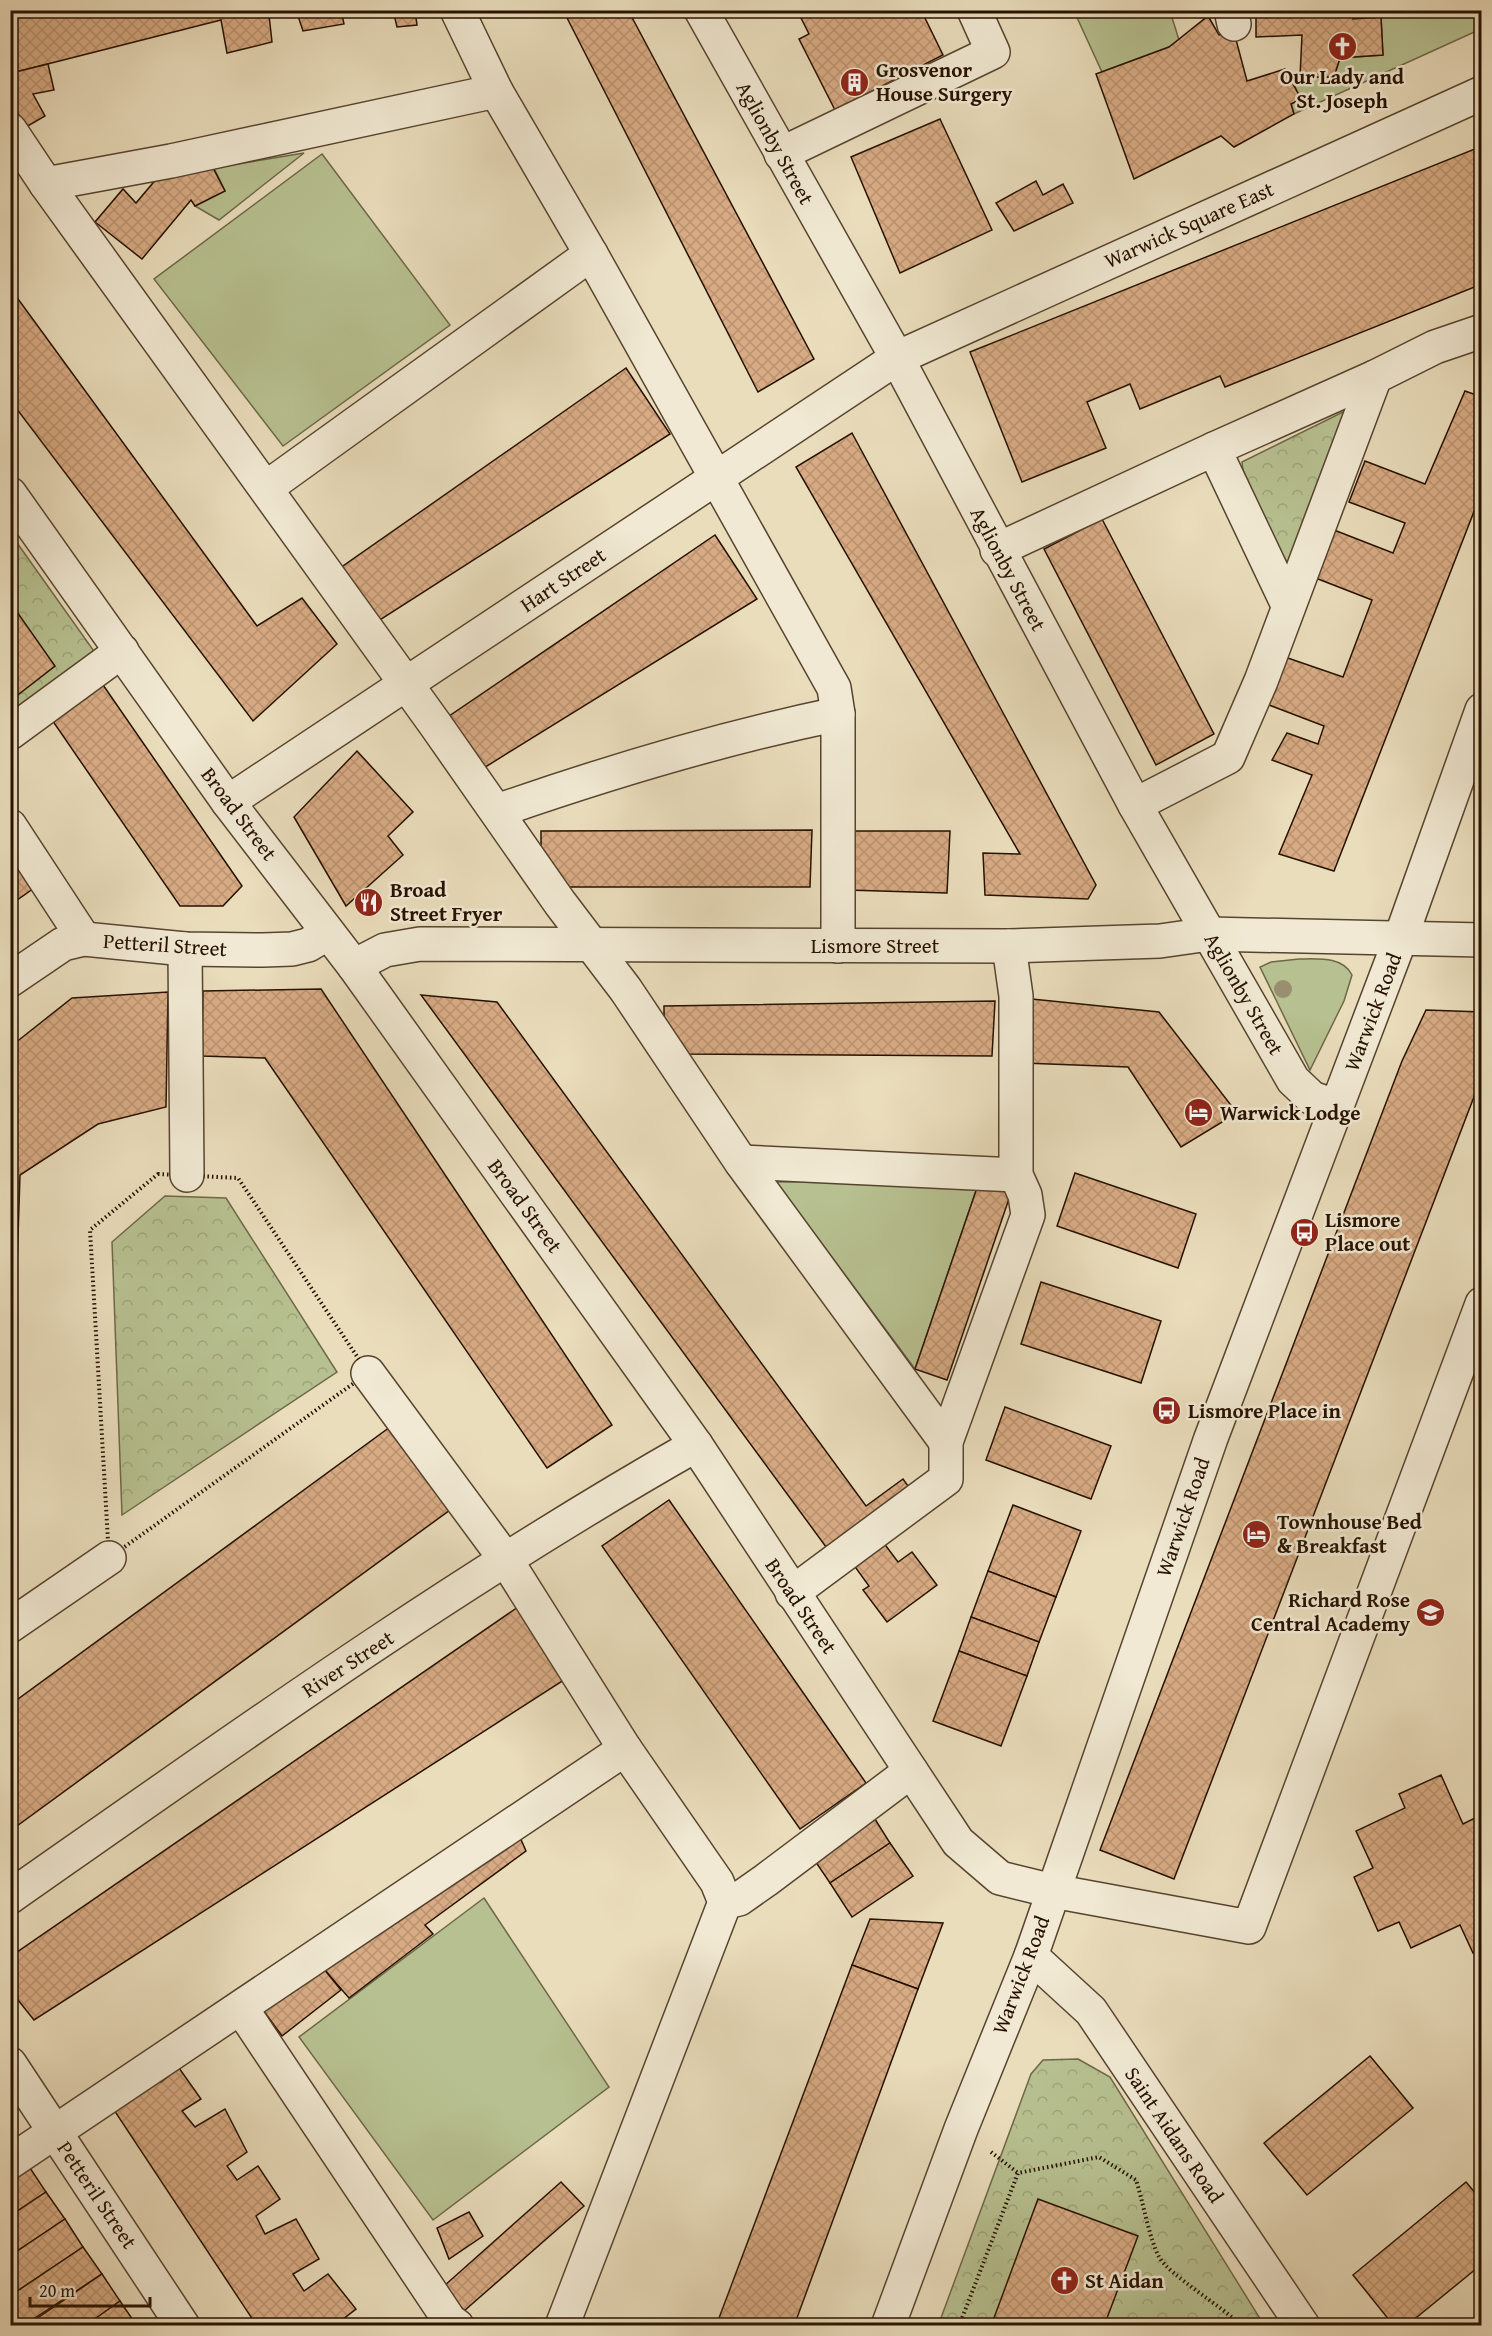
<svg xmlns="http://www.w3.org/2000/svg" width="1492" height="2336" font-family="'Gentium Book Plus',serif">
<defs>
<pattern id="park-crowns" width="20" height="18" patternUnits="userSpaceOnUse" patternTransform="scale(1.5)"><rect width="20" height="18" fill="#b7c090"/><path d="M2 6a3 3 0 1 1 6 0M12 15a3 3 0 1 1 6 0" fill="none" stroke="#9da47a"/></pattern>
<pattern id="building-cross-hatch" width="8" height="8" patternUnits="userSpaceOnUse" patternTransform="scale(1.5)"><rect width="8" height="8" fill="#d8ab84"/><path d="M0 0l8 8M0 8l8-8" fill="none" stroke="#b99270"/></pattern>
</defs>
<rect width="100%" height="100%" fill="#eaddbc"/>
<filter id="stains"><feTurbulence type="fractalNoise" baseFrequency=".00333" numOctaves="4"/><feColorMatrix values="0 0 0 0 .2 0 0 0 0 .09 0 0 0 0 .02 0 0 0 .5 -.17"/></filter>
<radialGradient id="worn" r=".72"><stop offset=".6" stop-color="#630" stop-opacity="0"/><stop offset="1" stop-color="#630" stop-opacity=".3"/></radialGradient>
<!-- grass -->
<g fill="#b7c090" stroke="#6e6848" stroke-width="1.5">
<polygon points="1074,11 1170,11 1179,40 1169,47 1102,72"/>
<polygon points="1353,11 1481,11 1481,29 1294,114 1291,104 1301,99 1292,81 1300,77 1334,77 1340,58 1383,55 1381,17 1353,19"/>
<polygon points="304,153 219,220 195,206 225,191 214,168"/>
<polygon points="322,154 450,325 283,446 154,279"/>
<path d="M 1299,959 C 1317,959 1343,956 1352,975 L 1344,1001 L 1310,1070 L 1260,967 L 1271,962 Z"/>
<polygon points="980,1179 915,1369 776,1182"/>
<polygon points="484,1898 609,2087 433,2220 299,2037"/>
</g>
<!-- park -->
<g fill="url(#park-crowns)" stroke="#6e6848" stroke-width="1.5">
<polygon points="1347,410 1286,574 1243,470 1242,462"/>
<polygon points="10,533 96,654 10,713"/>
<polygon points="165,1196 226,1198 337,1372 122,1515 112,1242"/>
<polygon points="1078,2059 1110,2077 1264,2325 938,2326 1031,2074 1043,2060"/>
</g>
<!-- building -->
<g fill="url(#building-cross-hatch)" stroke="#261100" stroke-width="1.5">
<polygon points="10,10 292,10 269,15 272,42 227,53 221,20 12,73"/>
<polygon points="296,10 341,10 344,24 303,31"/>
<polygon points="393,10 415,10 417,25 397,27"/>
<polygon points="563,10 628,10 814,359 758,392"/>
<polygon points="797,10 921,10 943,55 835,110 799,39 809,34"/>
<polygon points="1256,10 1353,10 1353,19 1381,17 1383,55 1340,58 1334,77 1300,77 1302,35 1256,37"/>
<polygon points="1208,16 1219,35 1234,32 1247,81 1285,69 1301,99 1291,104 1294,114 1234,147 1221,136 1134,179 1096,74 1169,47"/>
<polygon points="48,64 54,90 33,94 45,116 26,127 10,101 10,71 12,73"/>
<polygon points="940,119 992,230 900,273 851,157"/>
<polygon points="1482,146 1482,284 1225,387 1220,376 1140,409 1130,384 1087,402 1106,448 1022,482 970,352"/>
<polygon points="211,164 225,191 195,206 191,200 142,259 95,222 123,189 136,203 163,171"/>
<polygon points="1036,181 1043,195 1063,184 1073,203 1014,231 996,203"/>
<polygon points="10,288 257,626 302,598 337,644 253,721 10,400"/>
<polygon points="626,368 670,434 372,625 333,573"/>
<polygon points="1465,391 1482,397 1482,491 1334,871 1279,854 1312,775 1272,760 1287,733 1318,744 1324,726 1269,705 1282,656 1343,677 1372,600 1313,577 1334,530 1393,553 1405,523 1349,502 1365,461 1425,484"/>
<polygon points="852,433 1096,885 1088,899 985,895 983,853 1020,854 796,467"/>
<polygon points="1102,519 1214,734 1156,765 1044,549"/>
<polygon points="715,535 757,599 474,774 436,725"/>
<polygon points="10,602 55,666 10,701"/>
<polygon points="101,682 242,886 223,906 180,906 50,717"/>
<polygon points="357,751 413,812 388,836 403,855 346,906 294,817"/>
<polygon points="812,830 810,887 562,887 541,861 541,831"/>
<polygon points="848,831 950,831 947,893 847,890"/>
<polygon points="10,851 34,888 10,905"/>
<polygon points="321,989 612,1425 547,1468 265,1058 202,1056 203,991"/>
<polygon points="168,992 166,1107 98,1124 20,1175 10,1482 10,1047 72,998"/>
<polygon points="421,995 497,1002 866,1506 903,1479 911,1490 829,1551"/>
<polygon points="1022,998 1159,1012 1237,1113 1181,1147 1128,1067 1023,1063"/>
<polygon points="995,1001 992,1056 679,1054 664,1030 664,1006"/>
<polygon points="1426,1010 1482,1012 1482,1088 1477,1089 1174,1879 1100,1850 1402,1061"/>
<polygon points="1075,1173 1196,1214 1178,1268 1057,1226"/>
<polygon points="980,1179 1012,1190 947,1380 915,1369"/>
<polygon points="1041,1282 1161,1321 1141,1383 1021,1344"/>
<polygon points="1005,1407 1111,1446 1091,1499 986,1460"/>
<polygon points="390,1427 450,1510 10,1831 10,1705"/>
<polygon points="669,1500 866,1783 800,1829 602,1546"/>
<polygon points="1013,1505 1081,1531 1056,1597 988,1571"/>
<polygon points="883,1542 898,1562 912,1552 937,1585 887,1622 863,1590 869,1586 853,1564"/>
<polygon points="988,1571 1056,1597 1039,1642 971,1617"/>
<polygon points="518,1607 567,1678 34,2020 10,1990 10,1957"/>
<polygon points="971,1617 1039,1642 1027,1676 959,1651"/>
<polygon points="959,1651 1027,1676 1001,1746 933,1721"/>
<polygon points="1441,1775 1463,1824 1477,1817 1482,1827 1482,1949 1473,1953 1460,1925 1411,1948 1399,1922 1378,1931 1354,1877 1373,1868 1356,1831 1405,1808 1399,1794"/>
<polygon points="868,1808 890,1843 830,1883 807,1849"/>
<polygon points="519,1835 526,1851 425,1925 433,1934 349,1998 323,1968"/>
<polygon points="890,1843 913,1876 852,1917 830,1883"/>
<polygon points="870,1919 943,1923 918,1989 852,1965"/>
<polygon points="852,1965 918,1989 794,2326 716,2326"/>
<polygon points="323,1968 341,1990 282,2036 263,2010"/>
<polygon points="1370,2056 1413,2108 1307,2195 1264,2143"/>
<polygon points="179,2068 201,2099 182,2111 195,2127 225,2109 247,2152 227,2166 237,2180 258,2166 280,2199 256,2216 265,2234 296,2219 319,2259 293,2274 304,2291 328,2274 356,2309 334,2326 257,2326 110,2104 152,2073 161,2082"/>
<polygon points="28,2165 46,2192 10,2216 10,2177"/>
<polygon points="561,2182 584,2206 464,2311 444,2286"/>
<polygon points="1466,2182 1482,2201 1482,2264 1406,2326 1394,2326 1353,2275"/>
<polygon points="46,2192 65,2219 10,2256 10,2216"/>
<polygon points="1038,2199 1138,2236 1104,2326 991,2326"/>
<polygon points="469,2212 483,2236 449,2259 437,2228"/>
<polygon points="65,2219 83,2247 10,2296 10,2256"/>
<polygon points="83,2247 102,2274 23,2326 10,2307 10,2296"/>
<polygon points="102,2274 120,2301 85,2326 26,2326"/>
<polygon points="120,2301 137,2326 85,2326"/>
</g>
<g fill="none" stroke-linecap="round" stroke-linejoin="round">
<defs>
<g id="minor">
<polyline points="457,10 496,91 591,254 834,688 838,714 838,946"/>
<polyline points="701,10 897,358 1135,805 1293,1080 1312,1098 1337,1107"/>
<polyline points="1231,10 1234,24"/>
<polyline points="10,130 46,184 435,724 560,903 626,990 741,1162 946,1442"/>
<polyline points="781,154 993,52 974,10"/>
<polyline points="46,184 171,161 496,91"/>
<polyline points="1214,449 1288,605"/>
<polyline points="266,488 591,254"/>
<polyline points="10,494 228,802 354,966 696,1445 958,1842 1000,1878 1053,1891 1249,1927 1482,1304"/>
<polyline points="997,550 1214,449 1375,377"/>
<polyline points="10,733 122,651"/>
<polyline points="228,802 897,358 1482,93"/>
<polyline points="1135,805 1228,757 1261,681 1375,377 1435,347 1482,331"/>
<path d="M 497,811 C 609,772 722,738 838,714"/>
<polyline points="10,826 84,939"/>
<polyline points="185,949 187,1175"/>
<polyline points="354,966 385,950 420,944 1009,946 1160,941 1209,934 1482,940"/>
<polyline points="10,980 63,944 84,939 185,949 263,950 292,949 308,945 328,933"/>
<polyline points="741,1162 1016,1175"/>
<polyline points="368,1373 506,1560 625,1749 717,1882 725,1902 562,2326"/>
<polyline points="792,1593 946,1479 946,1442 1028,1215 1025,1195 1016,1175 1016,996 1009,946"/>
<polyline points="10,1626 109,1558"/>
<path d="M 10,1897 C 234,1740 458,1580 696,1445"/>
<polyline points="725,1902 739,1899 766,1880 911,1771"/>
<polyline points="1031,1956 1091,2011 1303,2326"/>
<polyline points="241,2008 450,2321 457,2326"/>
<polyline points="10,2064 183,2326"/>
<polyline points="10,2162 625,1749"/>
<polyline points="888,2326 961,2129 1031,1956 1211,1438 1401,937 1482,710"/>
</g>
</defs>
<!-- minor casing -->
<use href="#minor" stroke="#57442f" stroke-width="36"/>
<!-- path -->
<g stroke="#261100" stroke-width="4" stroke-dasharray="1.5 3" stroke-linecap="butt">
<polygon points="158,1174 238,1178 368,1373 109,1558 90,1230"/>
<polyline points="991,2152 1018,2173"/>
<path d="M 959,2326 L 1018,2173 L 1099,2157 L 1136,2180 C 1143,2201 1149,2238 1159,2257 C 1169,2275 1223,2307 1242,2326"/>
</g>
<!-- minor -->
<use href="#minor" stroke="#f1e9d3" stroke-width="33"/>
</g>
<!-- trees -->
<circle fill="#9a8e70" cx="1283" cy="989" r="9"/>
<!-- icons -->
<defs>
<symbol id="church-disc" viewBox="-11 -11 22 22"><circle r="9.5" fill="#8f2418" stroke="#f1e9d3"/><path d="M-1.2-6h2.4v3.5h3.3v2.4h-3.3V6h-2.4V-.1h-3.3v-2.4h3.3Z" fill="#fff"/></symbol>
<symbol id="building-disc" viewBox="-11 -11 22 22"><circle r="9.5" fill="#8f2418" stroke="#f1e9d3"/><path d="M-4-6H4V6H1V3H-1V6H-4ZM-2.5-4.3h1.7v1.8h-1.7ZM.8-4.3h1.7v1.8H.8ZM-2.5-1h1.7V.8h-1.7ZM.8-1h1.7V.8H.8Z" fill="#fff"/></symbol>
<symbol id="restaurant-disc" viewBox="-11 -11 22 22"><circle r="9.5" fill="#8f2418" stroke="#f1e9d3"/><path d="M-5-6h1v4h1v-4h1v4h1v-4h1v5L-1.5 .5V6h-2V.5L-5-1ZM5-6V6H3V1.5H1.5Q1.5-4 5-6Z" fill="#fff"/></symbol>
<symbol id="hotel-disc" viewBox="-11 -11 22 22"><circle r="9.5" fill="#8f2418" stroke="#f1e9d3"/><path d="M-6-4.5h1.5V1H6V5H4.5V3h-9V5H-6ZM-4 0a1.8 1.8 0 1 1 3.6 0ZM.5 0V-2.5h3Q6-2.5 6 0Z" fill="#fff"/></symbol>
<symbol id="bus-disc" viewBox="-11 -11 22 22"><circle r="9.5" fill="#8f2418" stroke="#f1e9d3"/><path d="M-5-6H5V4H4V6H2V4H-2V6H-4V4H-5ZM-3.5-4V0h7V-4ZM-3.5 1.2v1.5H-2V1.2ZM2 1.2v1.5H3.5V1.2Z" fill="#fff"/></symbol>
<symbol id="school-disc" viewBox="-11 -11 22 22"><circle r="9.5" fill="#8f2418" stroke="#f1e9d3"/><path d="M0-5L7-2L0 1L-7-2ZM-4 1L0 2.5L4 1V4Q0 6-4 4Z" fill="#fff"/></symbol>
</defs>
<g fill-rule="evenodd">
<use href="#church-disc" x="1326" y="30" width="33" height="33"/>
<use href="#building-disc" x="838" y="66" width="33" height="33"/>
<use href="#restaurant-disc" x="352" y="886" width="33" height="33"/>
<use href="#hotel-disc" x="1182" y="1096" width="33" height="33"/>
<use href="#bus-disc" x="1288" y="1216" width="33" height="33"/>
<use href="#bus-disc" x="1150" y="1394" width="33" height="33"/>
<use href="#hotel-disc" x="1240" y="1518" width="33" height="33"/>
<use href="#school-disc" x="1414" y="1596" width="33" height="33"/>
<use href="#church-disc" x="1048" y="2264" width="33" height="33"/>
</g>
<g text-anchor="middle" stroke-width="5" stroke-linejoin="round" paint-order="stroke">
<!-- poi labels -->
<g font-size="21" font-weight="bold" fill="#261100" stroke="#f1e9d3" text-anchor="start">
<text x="876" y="77">Grosvenor<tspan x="876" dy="24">House Surgery</tspan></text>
<text x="1342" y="84" text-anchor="middle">Our Lady and<tspan x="1342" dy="24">St. Joseph</tspan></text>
<text x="390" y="897">Broad<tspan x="390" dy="24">Street Fryer</tspan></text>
<text x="1220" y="1120">Warwick Lodge</text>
<text x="1325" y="1227">Lismore<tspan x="1325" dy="24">Place out</tspan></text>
<text x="1188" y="1418">Lismore Place in</text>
<text x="1277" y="1529">Townhouse Bed<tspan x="1277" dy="24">&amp; Breakfast</tspan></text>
<text x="1410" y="1607" text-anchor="end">Richard Rose<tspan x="1410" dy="24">Central Academy</tspan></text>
<text x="1085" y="2288">St Aidan</text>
</g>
<!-- street labels -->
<g font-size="21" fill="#261100" stroke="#f1e9d3">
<text transform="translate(775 143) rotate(61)" y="7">Aglionby Street</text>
<text transform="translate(1189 225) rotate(-24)" y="7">Warwick Square East</text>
<text transform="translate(1008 569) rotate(62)" y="7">Aglionby Street</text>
<text transform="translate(563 580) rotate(-34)" y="7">Hart Street</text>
<text transform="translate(239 814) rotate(53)" y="7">Broad Street</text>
<text transform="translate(165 945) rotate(4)" y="7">Petteril Street</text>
<text x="875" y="953">Lismore Street</text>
<text transform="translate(1244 994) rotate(60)" y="7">Aglionby Street</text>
<text transform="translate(1373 1012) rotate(-69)" y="7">Warwick Road</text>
<text transform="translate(525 1206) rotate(54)" y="7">Broad Street</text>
<text transform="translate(1183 1517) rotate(-71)" y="7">Warwick Road</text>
<text transform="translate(801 1606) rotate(56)" y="7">Broad Street</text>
<text transform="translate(348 1664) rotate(-33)" y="7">River Street</text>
<text transform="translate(1021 1975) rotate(-69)" y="7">Warwick Road</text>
<text transform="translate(1174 2135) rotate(56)" y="7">Saint Aidans Road</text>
<text transform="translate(97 2195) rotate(56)" y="7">Petteril Street</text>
</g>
</g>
<!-- margin -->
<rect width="1492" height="2336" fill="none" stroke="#eaddbc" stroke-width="36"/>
<rect x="12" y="12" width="1468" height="2312" fill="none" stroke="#261100" stroke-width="3"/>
<rect x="18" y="18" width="1456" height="2300" fill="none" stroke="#261100" stroke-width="1.5"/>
<!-- scale -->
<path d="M30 2297v9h120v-9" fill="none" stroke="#261100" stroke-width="3"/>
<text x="39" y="2297" font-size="18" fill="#261100" stroke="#f1e9d3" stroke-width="4.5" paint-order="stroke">20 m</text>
<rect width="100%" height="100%" filter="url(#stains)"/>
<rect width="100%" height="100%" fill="url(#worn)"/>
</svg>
